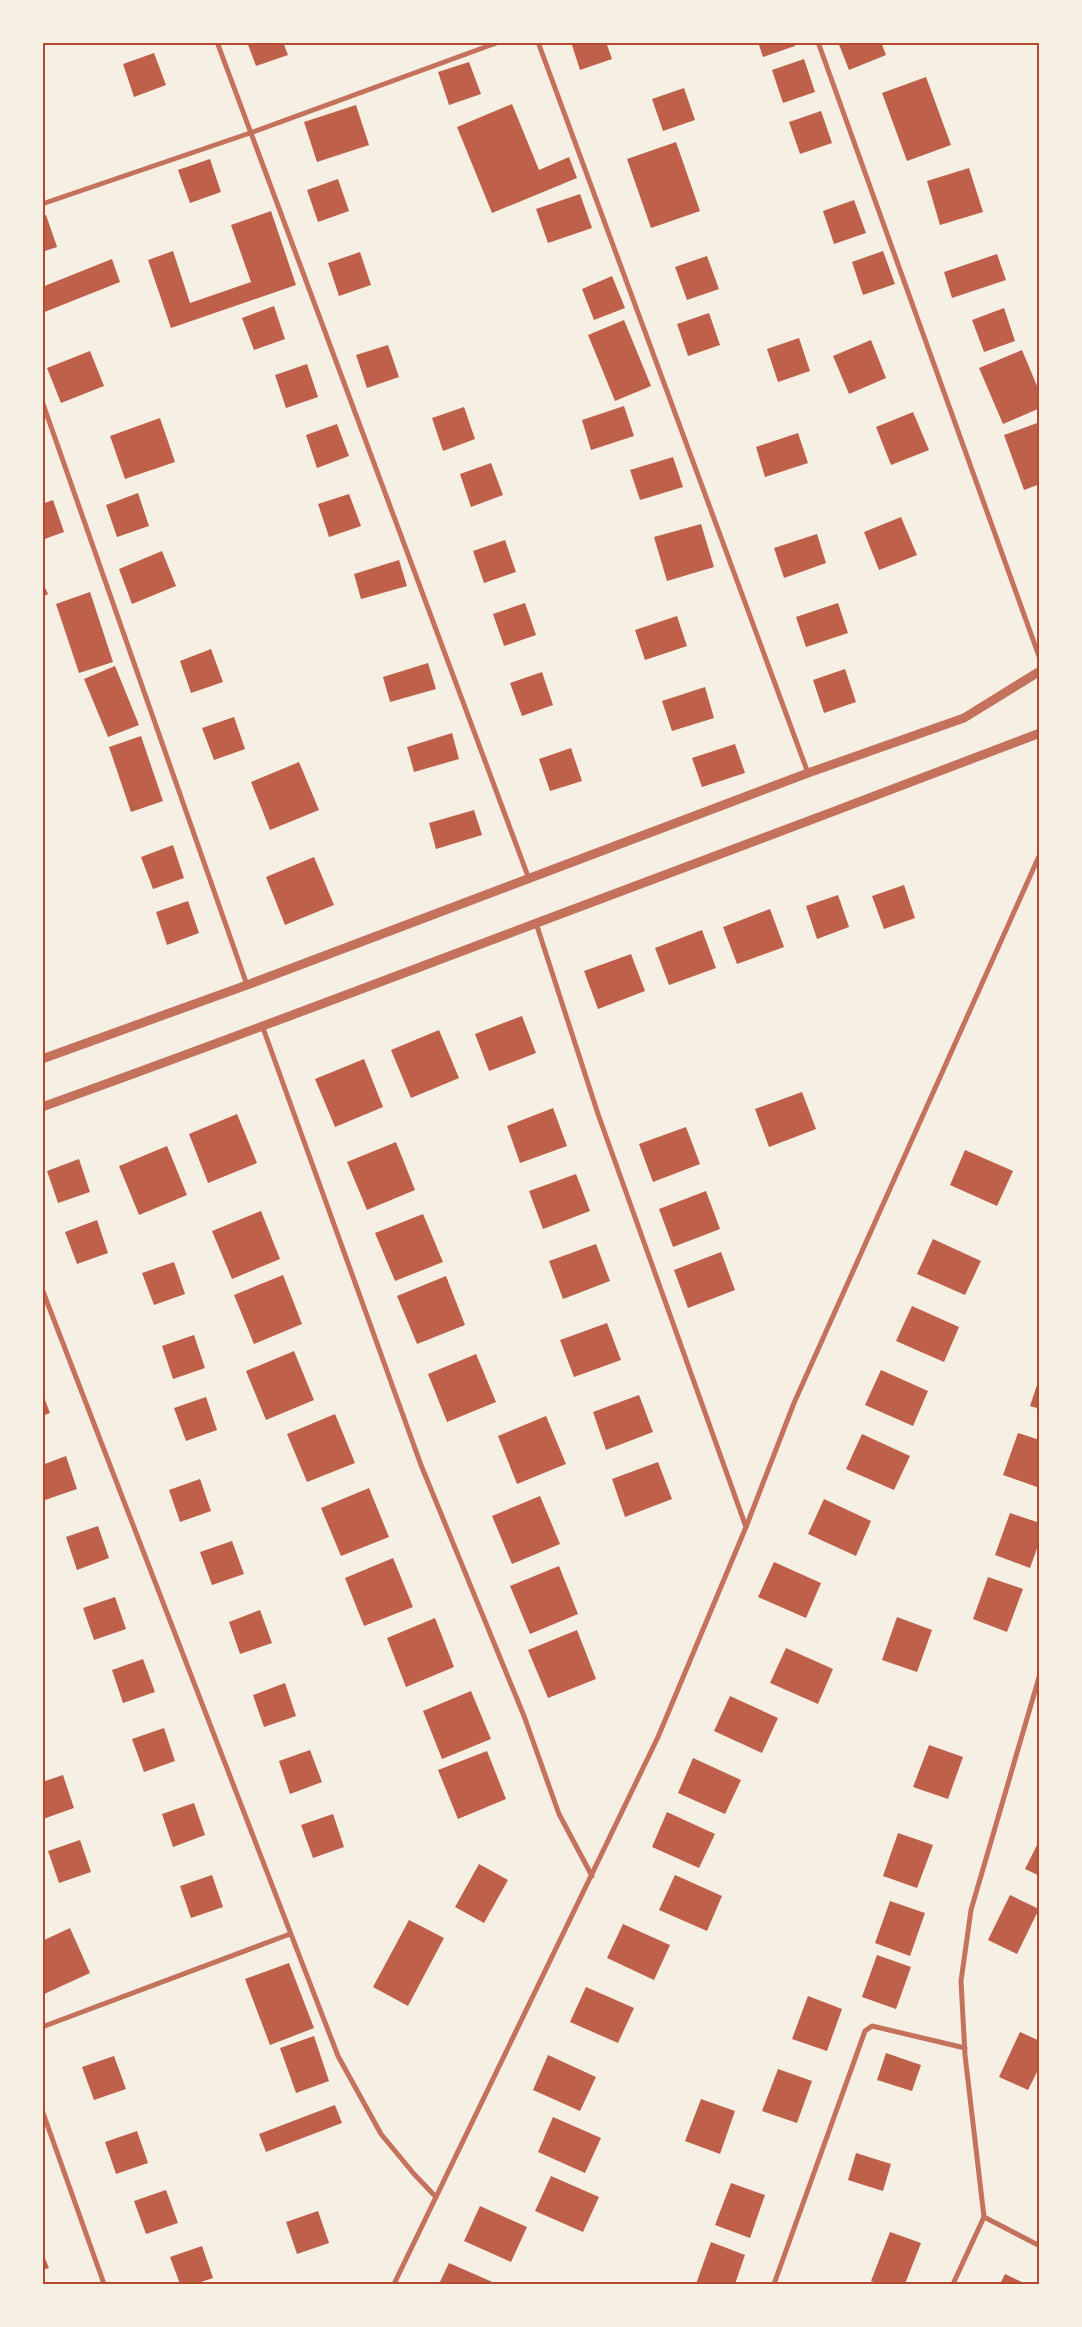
<svg xmlns="http://www.w3.org/2000/svg" width="1082" height="2327" font-family="'IBM Plex Sans',sans-serif">
<rect width="100%" height="100%" fill="#f6efe4"/>
<!-- building -->
<g fill="#bf614a">
<polygon points="247,42 283,42 288,55 256,66"/>
<polygon points="571,42 606,42 612,59 580,70"/>
<polygon points="758,42 794,42 795,46 763,57"/>
<polygon points="838,42 881,42 886,55 849,70"/>
<polygon points="154,53 166,85 134,97 123,64"/>
<polygon points="804,59 815,92 783,103 772,70"/>
<polygon points="469,62 481,94 449,105 438,72"/>
<polygon points="926,77 951,145 907,161 882,93"/>
<polygon points="684,88 695,120 663,131 652,99"/>
<polygon points="512,104 539,170 569,157 577,178 492,213 457,127"/>
<polygon points="356,105 369,145 317,162 304,122"/>
<polygon points="821,111 832,143 800,154 789,122"/>
<polygon points="676,142 700,211 651,228 627,159"/>
<polygon points="210,159 221,192 190,203 178,170"/>
<polygon points="969,168 983,212 940,225 927,181"/>
<polygon points="338,179 349,211 318,222 307,190"/>
<polygon points="580,194 592,228 548,243 536,209"/>
<polygon points="854,200 866,233 834,244 823,211"/>
<polygon points="271,211 296,285 171,328 148,260 173,251 190,303 251,282 231,225"/>
<polygon points="46,215 57,247 42,252 42,216"/>
<polygon points="883,251 895,284 863,295 852,262"/>
<polygon points="360,252 371,285 339,296 328,263"/>
<polygon points="997,254 1006,280 952,298 944,272"/>
<polygon points="707,256 719,289 687,300 675,267"/>
<polygon points="112,259 120,282 42,313 42,287"/>
<polygon points="612,276 625,308 594,320 582,289"/>
<polygon points="274,306 285,339 254,350 242,318"/>
<polygon points="1004,308 1015,341 984,352 972,320"/>
<polygon points="709,313 720,345 688,356 677,324"/>
<polygon points="624,320 651,386 615,401 588,335"/>
<polygon points="799,338 810,371 778,382 767,349"/>
<polygon points="871,340 886,378 849,394 833,356"/>
<polygon points="388,345 399,377 367,388 356,355"/>
<polygon points="1022,350 1040,393 1040,408 1003,424 979,368"/>
<polygon points="90,351 104,386 61,403 47,368"/>
<polygon points="307,364 318,397 286,408 275,375"/>
<polygon points="624,406 634,436 591,450 582,420"/>
<polygon points="464,407 475,439 443,451 432,418"/>
<polygon points="913,412 929,450 891,465 876,427"/>
<polygon points="160,418 175,462 125,479 110,436"/>
<polygon points="1040,422 1040,484 1024,490 1004,435"/>
<polygon points="337,424 349,456 317,468 306,435"/>
<polygon points="798,433 808,463 765,477 756,447"/>
<polygon points="673,457 683,487 640,500 630,470"/>
<polygon points="491,463 503,495 471,507 460,474"/>
<polygon points="138,493 149,526 117,537 106,505"/>
<polygon points="349,494 361,526 329,537 318,504"/>
<polygon points="53,500 64,532 42,540 42,504"/>
<polygon points="901,517 917,555 879,570 864,532"/>
<polygon points="701,524 714,567 667,581 654,537"/>
<polygon points="817,534 826,563 784,578 774,548"/>
<polygon points="505,540 516,572 484,583 473,551"/>
<polygon points="162,551 176,586 132,604 119,569"/>
<polygon points="399,560 407,586 361,599 354,574"/>
<polygon points="42,581 48,594 42,597"/>
<polygon points="90,592 113,662 79,673 56,604"/>
<polygon points="525,603 536,635 504,646 493,614"/>
<polygon points="838,603 848,633 806,647 796,617"/>
<polygon points="677,616 687,646 645,660 635,630"/>
<polygon points="211,649 223,682 191,693 180,661"/>
<polygon points="428,663 436,689 390,702 383,677"/>
<polygon points="115,666 139,725 108,737 84,679"/>
<polygon points="845,669 856,702 824,713 813,680"/>
<polygon points="542,672 553,705 522,716 510,683"/>
<polygon points="705,687 714,718 672,731 662,701"/>
<polygon points="234,717 245,749 214,760 202,728"/>
<polygon points="452,733 459,759 414,772 407,747"/>
<polygon points="141,736 163,801 131,812 109,747"/>
<polygon points="735,744 745,773 702,787 692,758"/>
<polygon points="571,748 582,781 550,791 539,759"/>
<polygon points="299,762 319,810 270,830 251,782"/>
<polygon points="474,810 482,835 436,849 429,823"/>
<polygon points="173,845 184,878 153,889 141,857"/>
<polygon points="314,857 334,905 285,925 266,877"/>
<polygon points="904,885 915,918 884,929 872,896"/>
<polygon points="838,895 849,927 817,939 806,906"/>
<polygon points="188,901 199,933 167,945 156,912"/>
<polygon points="770,909 784,947 737,964 723,927"/>
<polygon points="702,930 716,968 669,985 655,948"/>
<polygon points="631,954 645,991 598,1009 584,971"/>
<polygon points="522,1016 536,1053 489,1071 475,1034"/>
<polygon points="439,1030 459,1078 411,1098 391,1050"/>
<polygon points="364,1059 383,1107 335,1127 315,1079"/>
<polygon points="802,1092 816,1129 769,1147 755,1109"/>
<polygon points="553,1108 567,1146 520,1163 507,1126"/>
<polygon points="237,1114 257,1163 208,1183 189,1134"/>
<polygon points="686,1127 700,1164 653,1182 639,1144"/>
<polygon points="396,1142 415,1190 367,1210 347,1162"/>
<polygon points="167,1146 187,1195 139,1215 119,1166"/>
<polygon points="965,1150 1013,1171 997,1206 950,1185"/>
<polygon points="79,1159 90,1192 58,1203 47,1171"/>
<polygon points="576,1174 590,1211 543,1229 529,1191"/>
<polygon points="706,1191 720,1229 673,1247 659,1209"/>
<polygon points="261,1211 280,1259 232,1279 212,1231"/>
<polygon points="423,1214 443,1262 395,1281 375,1233"/>
<polygon points="97,1220 108,1253 77,1264 65,1232"/>
<polygon points="933,1239 981,1261 965,1295 917,1274"/>
<polygon points="596,1244 610,1281 563,1299 549,1261"/>
<polygon points="721,1252 735,1290 688,1308 674,1270"/>
<polygon points="174,1262 185,1294 154,1305 142,1273"/>
<polygon points="283,1275 302,1324 254,1344 234,1295"/>
<polygon points="446,1276 465,1325 417,1344 397,1296"/>
<polygon points="912,1306 959,1327 944,1362 896,1341"/>
<polygon points="607,1323 621,1360 574,1377 560,1340"/>
<polygon points="194,1335 205,1368 173,1379 162,1346"/>
<polygon points="294,1351 314,1400 266,1420 246,1371"/>
<polygon points="476,1354 496,1402 447,1422 428,1374"/>
<polygon points="881,1370 928,1391 913,1426 865,1405"/>
<polygon points="1039,1379 1040,1379 1040,1409 1030,1406"/>
<polygon points="42,1392 50,1413 42,1416"/>
<polygon points="639,1395 653,1432 606,1450 593,1412"/>
<polygon points="206,1397 217,1430 186,1441 174,1408"/>
<polygon points="335,1414 355,1463 307,1482 287,1434"/>
<polygon points="546,1416 566,1464 517,1484 498,1436"/>
<polygon points="1018,1433 1040,1440 1040,1482 1037,1487 1003,1475"/>
<polygon points="862,1434 910,1456 894,1490 846,1469"/>
<polygon points="66,1456 77,1489 45,1500 42,1491 42,1465"/>
<polygon points="658,1462 672,1499 625,1517 612,1479"/>
<polygon points="200,1479 211,1511 180,1522 169,1490"/>
<polygon points="369,1488 389,1537 341,1556 321,1508"/>
<polygon points="540,1496 560,1544 512,1564 492,1516"/>
<polygon points="824,1499 871,1521 856,1556 808,1534"/>
<polygon points="1010,1513 1040,1523 1040,1540 1030,1568 995,1555"/>
<polygon points="98,1526 109,1558 77,1570 66,1537"/>
<polygon points="232,1541 244,1574 212,1585 200,1552"/>
<polygon points="393,1558 413,1607 364,1626 345,1578"/>
<polygon points="774,1562 821,1583 806,1618 758,1597"/>
<polygon points="559,1566 578,1614 530,1634 510,1586"/>
<polygon points="988,1577 1023,1589 1007,1632 973,1619"/>
<polygon points="115,1597 126,1629 94,1640 83,1608"/>
<polygon points="260,1610 272,1643 240,1654 229,1622"/>
<polygon points="897,1617 932,1630 917,1672 882,1660"/>
<polygon points="435,1618 454,1667 406,1687 387,1638"/>
<polygon points="577,1630 596,1679 548,1698 528,1650"/>
<polygon points="786,1648 833,1669 818,1704 770,1683"/>
<polygon points="143,1659 155,1692 123,1703 112,1670"/>
<polygon points="285,1683 296,1716 264,1727 253,1695"/>
<polygon points="471,1691 491,1739 442,1759 423,1711"/>
<polygon points="730,1696 778,1718 762,1753 714,1731"/>
<polygon points="164,1728 175,1761 144,1772 132,1739"/>
<polygon points="929,1745 963,1757 948,1799 913,1787"/>
<polygon points="310,1750 322,1782 290,1794 279,1761"/>
<polygon points="487,1751 506,1799 458,1819 438,1770"/>
<polygon points="693,1758 741,1780 725,1814 678,1793"/>
<polygon points="63,1775 74,1808 43,1819 42,1782"/>
<polygon points="194,1803 205,1835 173,1847 162,1814"/>
<polygon points="667,1812 715,1834 699,1868 652,1847"/>
<polygon points="333,1814 344,1847 313,1858 301,1825"/>
<polygon points="898,1833 933,1845 917,1888 883,1876"/>
<polygon points="1040,1839 1040,1876 1025,1869"/>
<polygon points="80,1840 91,1872 59,1883 48,1851"/>
<polygon points="479,1864 508,1880 484,1923 455,1907"/>
<polygon points="212,1875 223,1907 191,1918 180,1886"/>
<polygon points="675,1875 722,1896 707,1931 659,1910"/>
<polygon points="1010,1895 1039,1909 1017,1954 988,1940"/>
<polygon points="890,1901 925,1913 910,1956 875,1943"/>
<polygon points="409,1920 444,1938 408,2006 373,1987"/>
<polygon points="623,1924 670,1945 654,1980 607,1958"/>
<polygon points="70,1928 90,1973 42,1995 42,1941"/>
<polygon points="877,1955 911,1967 896,2009 862,1997"/>
<polygon points="289,1963 314,2028 270,2045 245,1979"/>
<polygon points="586,1987 634,2008 618,2043 570,2022"/>
<polygon points="808,1996 842,2009 827,2051 792,2039"/>
<polygon points="1020,2032 1040,2041 1040,2066 1028,2090 999,2077"/>
<polygon points="314,2036 329,2081 296,2093 280,2048"/>
<polygon points="886,2053 921,2065 912,2091 877,2080"/>
<polygon points="548,2055 596,2077 580,2111 533,2090"/>
<polygon points="114,2056 126,2089 94,2100 82,2067"/>
<polygon points="778,2069 812,2081 797,2123 762,2111"/>
<polygon points="701,2099 735,2111 720,2154 685,2141"/>
<polygon points="335,2105 342,2123 266,2152 259,2134"/>
<polygon points="553,2117 601,2138 585,2173 538,2152"/>
<polygon points="137,2131 148,2163 116,2174 105,2142"/>
<polygon points="856,2153 891,2164 883,2191 848,2180"/>
<polygon points="551,2176 599,2197 583,2232 535,2211"/>
<polygon points="731,2183 765,2195 750,2238 715,2225"/>
<polygon points="166,2190 178,2223 146,2234 134,2201"/>
<polygon points="480,2206 527,2227 511,2262 464,2241"/>
<polygon points="318,2211 329,2243 297,2254 286,2222"/>
<polygon points="890,2232 921,2243 905,2284 880,2284 871,2281"/>
<polygon points="711,2242 745,2255 735,2284 696,2284"/>
<polygon points="202,2246 213,2278 195,2284 180,2284 170,2257"/>
<polygon points="42,2251 49,2268 42,2270"/>
<polygon points="449,2263 497,2284 439,2284"/>
<polygon points="1005,2274 1026,2284 1000,2284"/>
</g>
<g fill="none" stroke-linecap="round" stroke-linejoin="round">
<!-- minor -->
<g stroke="#c5725c" stroke-width="5">
<polyline points="217,42 529,879"/>
<polyline points="538,42 808,773"/>
<polyline points="818,42 1040,659"/>
<polyline points="42,204 250,133 499,42"/>
<polyline points="42,401 247,985"/>
<polyline points="536,923 598,1114 746,1527"/>
<polyline points="263,1028 421,1465 524,1716 559,1814 592,1876"/>
<polyline points="42,1289 338,2056 381,2134 414,2174 436,2197"/>
<polyline points="42,2027 290,1934"/>
<polyline points="42,2110 104,2284"/>
<polyline points="984,2217 1040,2246"/>
<polyline points="394,2284 658,1737 746,1527 794,1403 1040,854"/>
<polyline points="774,2284 865,2031 872,2026 965,2048"/>
<polyline points="953,2284 984,2217 965,2055 961,1981 971,1910 1040,1674"/>
</g>
<!-- tertiary -->
<g stroke="#c5725c" stroke-width="9">
<polyline points="42,1059 247,985 808,773 964,718 1040,671"/>
<path d="M 42,1107 C 207,1048 370,986 534,924 C 702,860 872,798 1040,733"/>
</g>
</g>
<!-- border -->
<rect width="1082" height="2327" fill="none" stroke="#f6efe4" stroke-width="88"/>
<rect x="44" y="44" width="994" height="2239" fill="none" stroke="#b5482f" stroke-width="2"/>
</svg>
